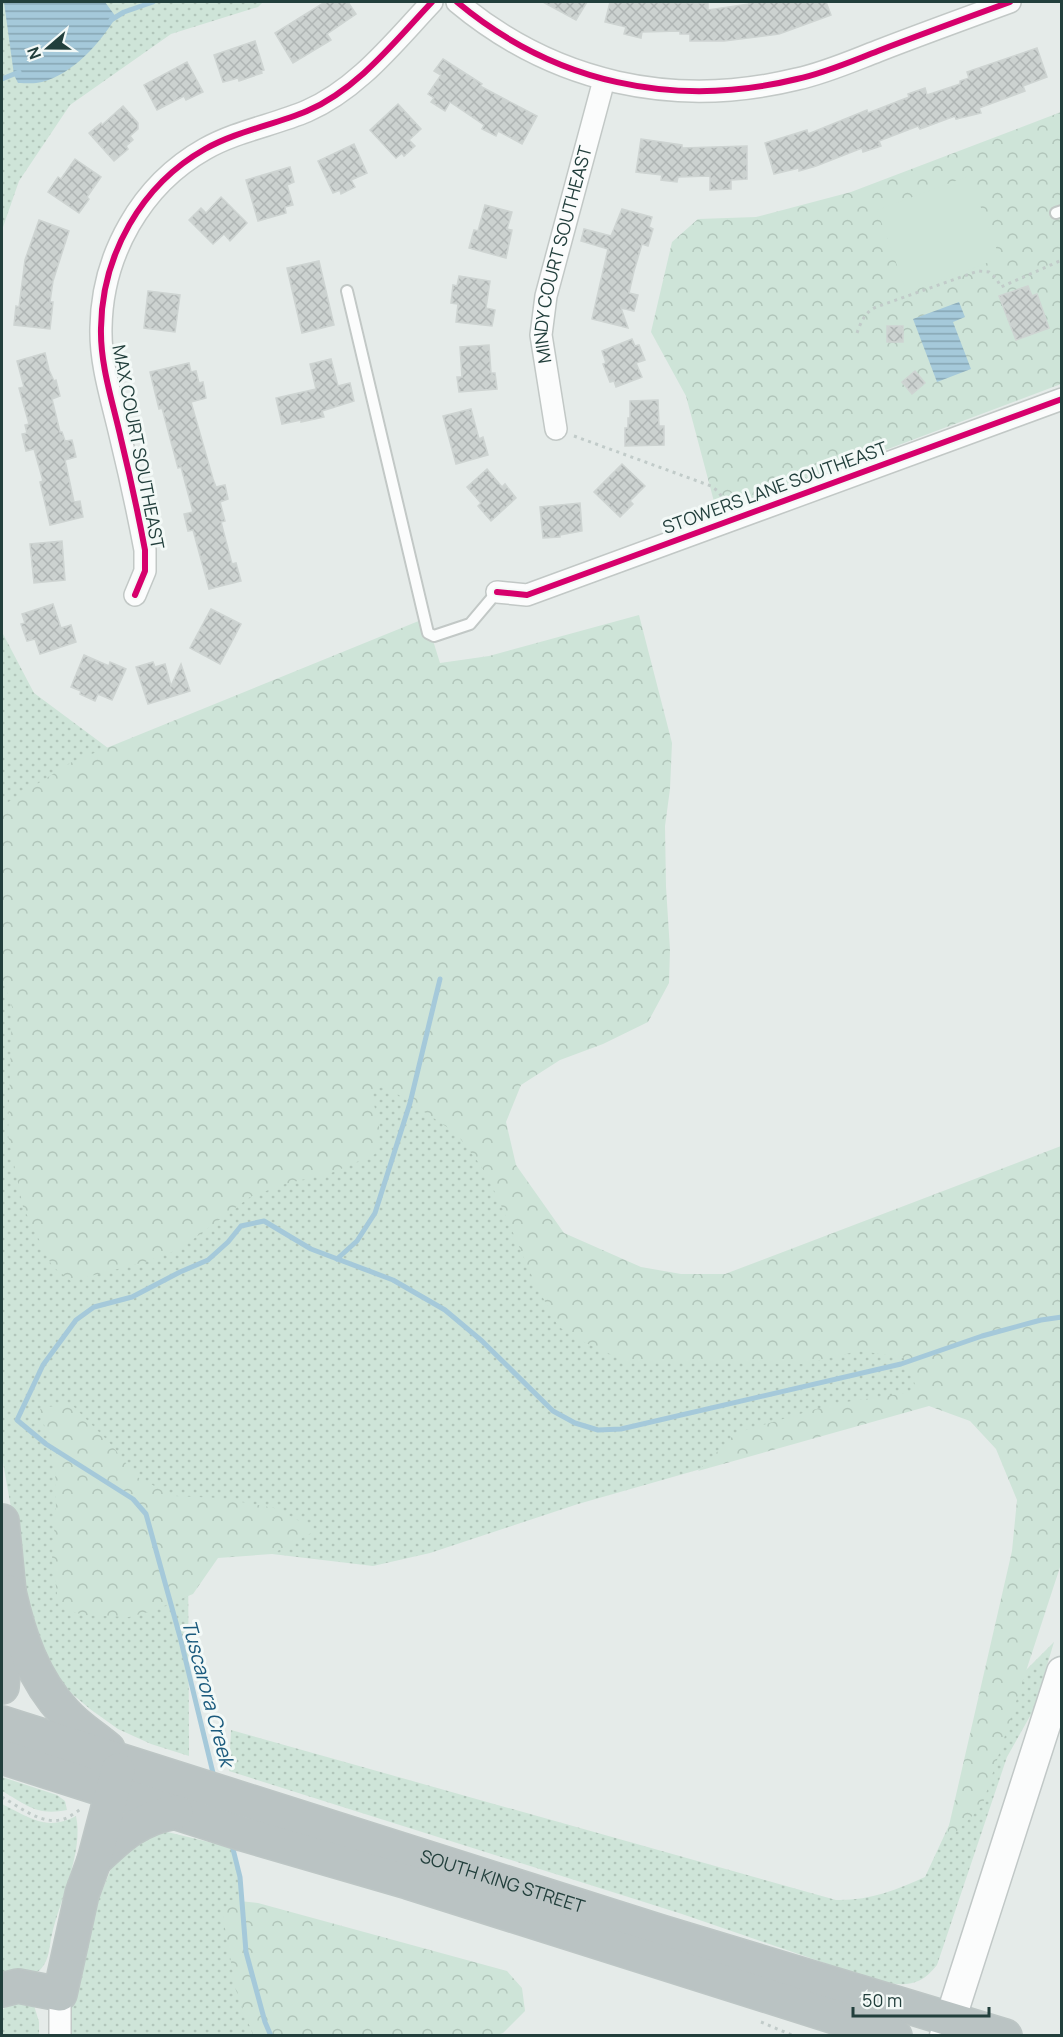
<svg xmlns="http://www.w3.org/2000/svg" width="1063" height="2037" font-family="Manrope,sans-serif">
<defs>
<pattern id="grass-dots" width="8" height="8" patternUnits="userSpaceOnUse" patternTransform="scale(1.5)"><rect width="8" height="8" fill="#cee4d8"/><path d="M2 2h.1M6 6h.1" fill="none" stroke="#b1c5ba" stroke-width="1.8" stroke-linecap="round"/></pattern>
<pattern id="forest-crowns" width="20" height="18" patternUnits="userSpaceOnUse" patternTransform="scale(1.5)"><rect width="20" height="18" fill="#cee4d8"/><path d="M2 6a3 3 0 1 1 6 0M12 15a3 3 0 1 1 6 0" fill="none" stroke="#b1c5ba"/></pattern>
<pattern id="water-rules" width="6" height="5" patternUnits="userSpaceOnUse" patternTransform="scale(1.5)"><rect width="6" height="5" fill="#a5c9da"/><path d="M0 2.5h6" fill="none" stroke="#86a5b2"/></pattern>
<pattern id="building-cross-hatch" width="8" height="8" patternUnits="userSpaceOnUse" patternTransform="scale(1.5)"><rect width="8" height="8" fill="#ccd2d0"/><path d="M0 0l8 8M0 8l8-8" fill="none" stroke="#afb5b4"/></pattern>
</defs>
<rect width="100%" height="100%" fill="#e5ebe9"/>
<!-- grass -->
<g fill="url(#grass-dots)">
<polygon points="2,2 263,2 258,7 171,34 70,105 19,181 2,230"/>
<polygon points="2,632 34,693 108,748 474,1111 561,1279 921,1325 946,1399 578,1504 430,1553 373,1566 272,1554 188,1541 189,1756 151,1744 118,1729 90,1709 64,1687 49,1665 30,1615 2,1457"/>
<path d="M 1054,1642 L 1034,1709 L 1007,1757 L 937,1965 C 920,1987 905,1986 880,1982 L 682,1914 L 229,1771 L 231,1730 L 836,1900 C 868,1901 897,1890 925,1877 L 1017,1679 Z"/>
<path d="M 2,1777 L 57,1795 L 65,1801 L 67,1810 C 36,1816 27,1805 2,1791 Z"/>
<path d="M 2,1804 C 29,1817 46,1832 76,1816 C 84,1851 60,1900 52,1934 C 49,1946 50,1959 41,1969 C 32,1978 14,1978 2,1981 Z"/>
<polygon points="159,1830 234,1848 240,1877 246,1952 271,2035 60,2035 60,1994 115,1859"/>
<polygon points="33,2002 39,2022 39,2035 2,2035 2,2010 11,2003"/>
</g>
<!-- forest -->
<g fill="url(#forest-crowns)">
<polygon points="1061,112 1061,384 717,513 686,396 651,332 672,242 698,219 756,217 851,192"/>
<polygon points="639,615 672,743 670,789 665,826 666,887 670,950 669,983 648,1022 603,1044 560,1060 521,1085 506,1122 516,1165 564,1233 641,1267 681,1274 725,1274 1061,1146 1061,1564 982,1806 945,1843 1012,1551 1017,1500 996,1449 970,1421 929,1406 698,1471 736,1433 833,1404 918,1391 903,1357 859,1351 802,1364 625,1361 573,1337 558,1326 534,1281 497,1196 481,1166 456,1133 385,1086 371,1091 380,1131 375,1154 334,1172 285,1184 250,1197 180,1249 145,1262 71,1281 52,1266 23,1207 8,1135 12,1007 2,976 2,806 72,762 426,618 440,663 489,656"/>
<polygon points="71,1404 109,1442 137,1477 174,1496 220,1498 274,1508 317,1530 272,1554 218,1558 193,1594 152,1611 129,1617 83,1615 59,1607 52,1559 56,1509 55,1469 40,1408"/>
<polygon points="230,1900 258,1903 507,1971 522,1988 525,2011 503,2033 497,2035 253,2035 236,1990 223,1917"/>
</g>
<!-- pitch -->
<polygon fill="#cee4d8" points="969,176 1000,258 907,293 877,210"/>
<!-- water -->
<g fill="url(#water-rules)">
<path d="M 4,2 L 105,2 L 116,17 C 100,43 73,74 42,82 C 35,84 25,83 18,83 L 14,75 Z"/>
<polygon points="959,302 965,317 953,322 971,369 937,382 913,319"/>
</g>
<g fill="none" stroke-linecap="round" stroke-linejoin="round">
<!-- stream -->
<g stroke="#a5c9da" stroke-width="5">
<polyline points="111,20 124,12 153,2"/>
<polyline points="2,79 19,72"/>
<polyline points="337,1259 357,1241 375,1213 410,1103 440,979"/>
<polyline points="214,1777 180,1637 146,1514 133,1499 46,1444 17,1420 43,1365 76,1320 94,1307 132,1297 180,1272 208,1260 228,1242 241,1226 264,1221 311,1249 393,1280 445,1310 482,1341 553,1411 575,1423 598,1430 621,1429 901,1364 982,1336 1041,1320 1062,1317"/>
<polyline points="231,1841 240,1877 246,1952 265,2022 271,2036"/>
</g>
</g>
<!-- building -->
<g fill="url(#building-cross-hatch)" stroke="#ced4d2" stroke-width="1.5">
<polygon points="325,2 348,2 356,14 327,34 331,40 293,63 275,33"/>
<polygon points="543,2 587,2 576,20"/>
<polygon points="610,2 708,3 708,10 749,4 748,2 826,2 831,15 779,34 724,41 690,41 690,34 680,34 680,31 642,32 641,38 624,34 626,27 605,22"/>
<polygon points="255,41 264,70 261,71 262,73 239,81 238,78 223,82 214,55"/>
<polygon points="1037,48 1047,77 1023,86 1025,91 979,108 981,113 956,119 955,116 920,129 918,126 879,141 881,146 863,152 862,148 816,166 799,171 799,168 774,174 765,143 807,130 808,134 867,110 868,113 909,97 908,94 925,88 927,95 960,84 960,81 969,78 967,72"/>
<polygon points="443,59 482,84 480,86 537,116 522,144 498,131 496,136 482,129 484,125 450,102 445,111 431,102 434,98 428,94 441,75 434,71"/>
<polygon points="187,62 203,92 186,100 184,96 157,110 144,85"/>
<polygon points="398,104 421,129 409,140 415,146 404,156 402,153 396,158 370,130"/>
<polygon points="123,106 138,123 138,129 130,136 133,140 126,146 128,149 114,161 89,133 101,123 102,125"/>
<polygon points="641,139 682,145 682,148 747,146 747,179 731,180 731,189 710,190 710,176 678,177 677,182 661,180 662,175 636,172"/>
<polygon points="354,144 367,173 351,180 355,187 341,194 340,190 333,193 318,161"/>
<polygon points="75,159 101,177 87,197 89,199 79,213 48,192 58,177 61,179"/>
<polygon points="290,167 294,182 287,185 293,205 285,207 286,213 258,221 246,180"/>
<polygon points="221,197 247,223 230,241 224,234 213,244 189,220 201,208 206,213"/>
<polygon points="485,205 512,212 507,229 512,230 506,258 469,248 474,230 478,231"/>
<polygon points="622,209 652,217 649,227 653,229 648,246 642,244 634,271 629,293 638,295 634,311 621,308 628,328 592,319 608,249 581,241 584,229 611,236"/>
<polygon points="39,220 69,231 53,281 50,302 53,302 50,329 14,325 16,306 19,307 25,260"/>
<polygon points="319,261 334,325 302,333 287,268"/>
<polygon points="459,276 490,281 486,308 495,310 492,326 456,322 458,304 451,303 453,285 457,286"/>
<polygon points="1028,286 1032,296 1037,294 1049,328 1016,340 999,296"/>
<polygon points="148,291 180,295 175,332 144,328"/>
<rect x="887" y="326" width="16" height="16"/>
<polygon points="632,339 635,346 639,345 645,360 636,363 642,377 616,387 614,381 610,382 603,364 606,363 602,351"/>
<polygon points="489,345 491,373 495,373 497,389 459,392 457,377 462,377 460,347"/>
<polygon points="45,353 49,370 54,381 56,380 60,396 52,399 60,432 62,432 65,441 72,440 76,457 65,460 74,502 80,501 83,517 50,525 40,482 43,481 34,449 26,451 22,434 27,433 25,425 29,424 19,388 24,387 17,361"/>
<polygon points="331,359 338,386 350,383 354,401 322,411 324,417 301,422 301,420 282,424 276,398 316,389 310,364"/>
<polygon points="189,363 191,372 196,371 199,383 203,382 206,398 191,402 213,479 216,487 225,485 228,499 220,502 225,521 221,522 232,564 236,563 241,581 209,589 193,530 188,531 184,514 193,512 181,467 178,468 162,408 159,409 150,372"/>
<polygon points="915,371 925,383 912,394 902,382"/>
<polygon points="658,400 659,426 664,426 664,445 625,446 625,428 628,428 628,418 630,418 630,401"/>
<polygon points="471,409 479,439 483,437 488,455 456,464 443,416"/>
<polygon points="622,464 645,486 630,501 633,504 620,517 594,492"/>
<polygon points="487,469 502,487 505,484 516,498 491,521 478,506 481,503 467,487"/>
<polygon points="580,503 582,531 560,535 560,537 543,538 540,507"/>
<polygon points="62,541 65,580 34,583 30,544"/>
<polygon points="53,604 61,628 71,625 76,642 40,654 35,639 27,641 21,624 25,623 22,614"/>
<polygon points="211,609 241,624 220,664 190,648"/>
<polygon points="84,655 109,666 110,662 126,669 112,700 98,694 95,701 80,694 81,691 71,687"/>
<polygon points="153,662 155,667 165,664 171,686 181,664 190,691 148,704 136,667"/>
</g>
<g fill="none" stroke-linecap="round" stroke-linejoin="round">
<defs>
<g id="lane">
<polyline points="1056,213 1062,211"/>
<polyline points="347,291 428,633 434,636 470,624 497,592"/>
</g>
<g id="street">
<path d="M 457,2 C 554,83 674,109 797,79 C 825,73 852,61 878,51 C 922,34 966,18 1010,2"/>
<path id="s1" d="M 556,429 L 541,335 L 546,296 L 604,80"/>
<polyline points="497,592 527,595 1062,399"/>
<path d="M 135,595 L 145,571 L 145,550 C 138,513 130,476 121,439 C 113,403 100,365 101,328 C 102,255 141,185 205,149 C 237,131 274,125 307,111 C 358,89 395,41 432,2"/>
<polyline points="60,1994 60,2036"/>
</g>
<polyline id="secondary" points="945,2036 1062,1672"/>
<g id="highway">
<polyline points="2,1521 9,1592 2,1687"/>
<path d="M 9,1592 C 19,1636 33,1679 65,1713 C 77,1727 94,1737 108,1749"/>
<path id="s2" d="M 2,1723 L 661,1932 L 1005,2036"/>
<polyline points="2,1757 243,1834 408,1882 895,2036"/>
<path d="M 94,1861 C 120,1836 139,1818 176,1812"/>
<polyline points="2,1990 18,1986 60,1994 82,1894 94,1861 118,1770"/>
</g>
</defs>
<!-- lane casing -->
<use href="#lane" stroke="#c2c8c6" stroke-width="14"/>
<!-- street casing -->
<use href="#street" stroke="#c2c8c6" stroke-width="24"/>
<!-- secondary casing -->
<use href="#secondary" stroke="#c1c8c7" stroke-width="33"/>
<!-- highway casing -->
<use href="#highway" stroke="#bdc6c5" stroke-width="36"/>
<!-- path -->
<g stroke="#c1cbc9" stroke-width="3" stroke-dasharray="3 4.5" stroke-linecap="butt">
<path d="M 857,333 C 861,322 865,312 876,307 L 978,271 L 989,272 L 996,278 L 1001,287 L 1062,260"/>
<polyline points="574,436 711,486 719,492 724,502"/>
<path d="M 2,1797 C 20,1807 42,1826 64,1819 C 70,1817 76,1812 81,1809"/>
<polyline points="761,2022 794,2036"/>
</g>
<!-- lane -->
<use href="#lane" stroke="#fbfcfc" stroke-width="10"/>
<!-- street -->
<use href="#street" stroke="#fbfcfc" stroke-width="21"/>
<!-- secondary -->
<use href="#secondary" stroke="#fbfcfc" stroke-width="30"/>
<!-- highway -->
<use href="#highway" stroke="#bac3c3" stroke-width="33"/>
<defs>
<g id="cycleway">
<path d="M 457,2 C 554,83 674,109 797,79 C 825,73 852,61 878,51 C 922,34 966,18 1010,2"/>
<polyline points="497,592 527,595 1062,399"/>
<path d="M 135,595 L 145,571 L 145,550 C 138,513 130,476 121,439 C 113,403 100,365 101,328 C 102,255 141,185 205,149 C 237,131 274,125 307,111 C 358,89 395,41 432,2"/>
</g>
</defs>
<!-- cycleway casing -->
<use href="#cycleway" stroke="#f3f9f7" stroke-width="10"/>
<!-- cycleway -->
<use href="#cycleway" stroke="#d6006c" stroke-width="6"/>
</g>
<g text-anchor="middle" stroke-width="6" stroke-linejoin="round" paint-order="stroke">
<!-- street labels -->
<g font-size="18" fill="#223f3c" stroke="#f3f9f7">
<text dy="6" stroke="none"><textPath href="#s1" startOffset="178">MINDY COURT SOUTHEAST</textPath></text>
<text transform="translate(138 447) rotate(79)" y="6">MAX COURT SOUTHEAST</text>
<text transform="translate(775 488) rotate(-20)" y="6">STOWERS LANE SOUTHEAST</text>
<text dy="6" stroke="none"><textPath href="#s2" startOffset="525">SOUTH KING STREET</textPath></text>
</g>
<!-- water labels -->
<g font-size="20" font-style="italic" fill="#1a5a7d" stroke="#f3f9f7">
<text transform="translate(208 1693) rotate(75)" y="7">Tuscarora Creek</text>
</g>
</g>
<!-- border -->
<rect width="1063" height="2037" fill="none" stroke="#223f3c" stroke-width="6"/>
<!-- north arrow -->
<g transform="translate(48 48) rotate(250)" stroke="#f3f9f7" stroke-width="4.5" paint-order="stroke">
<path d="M0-4.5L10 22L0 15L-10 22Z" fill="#223f3c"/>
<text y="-9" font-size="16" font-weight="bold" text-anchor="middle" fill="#223f3c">N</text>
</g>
<!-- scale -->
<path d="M853 2007v9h136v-9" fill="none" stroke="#223f3c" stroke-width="3"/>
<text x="862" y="2007" font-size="18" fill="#223f3c" stroke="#f3f9f7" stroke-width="4.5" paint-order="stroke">50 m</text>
</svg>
